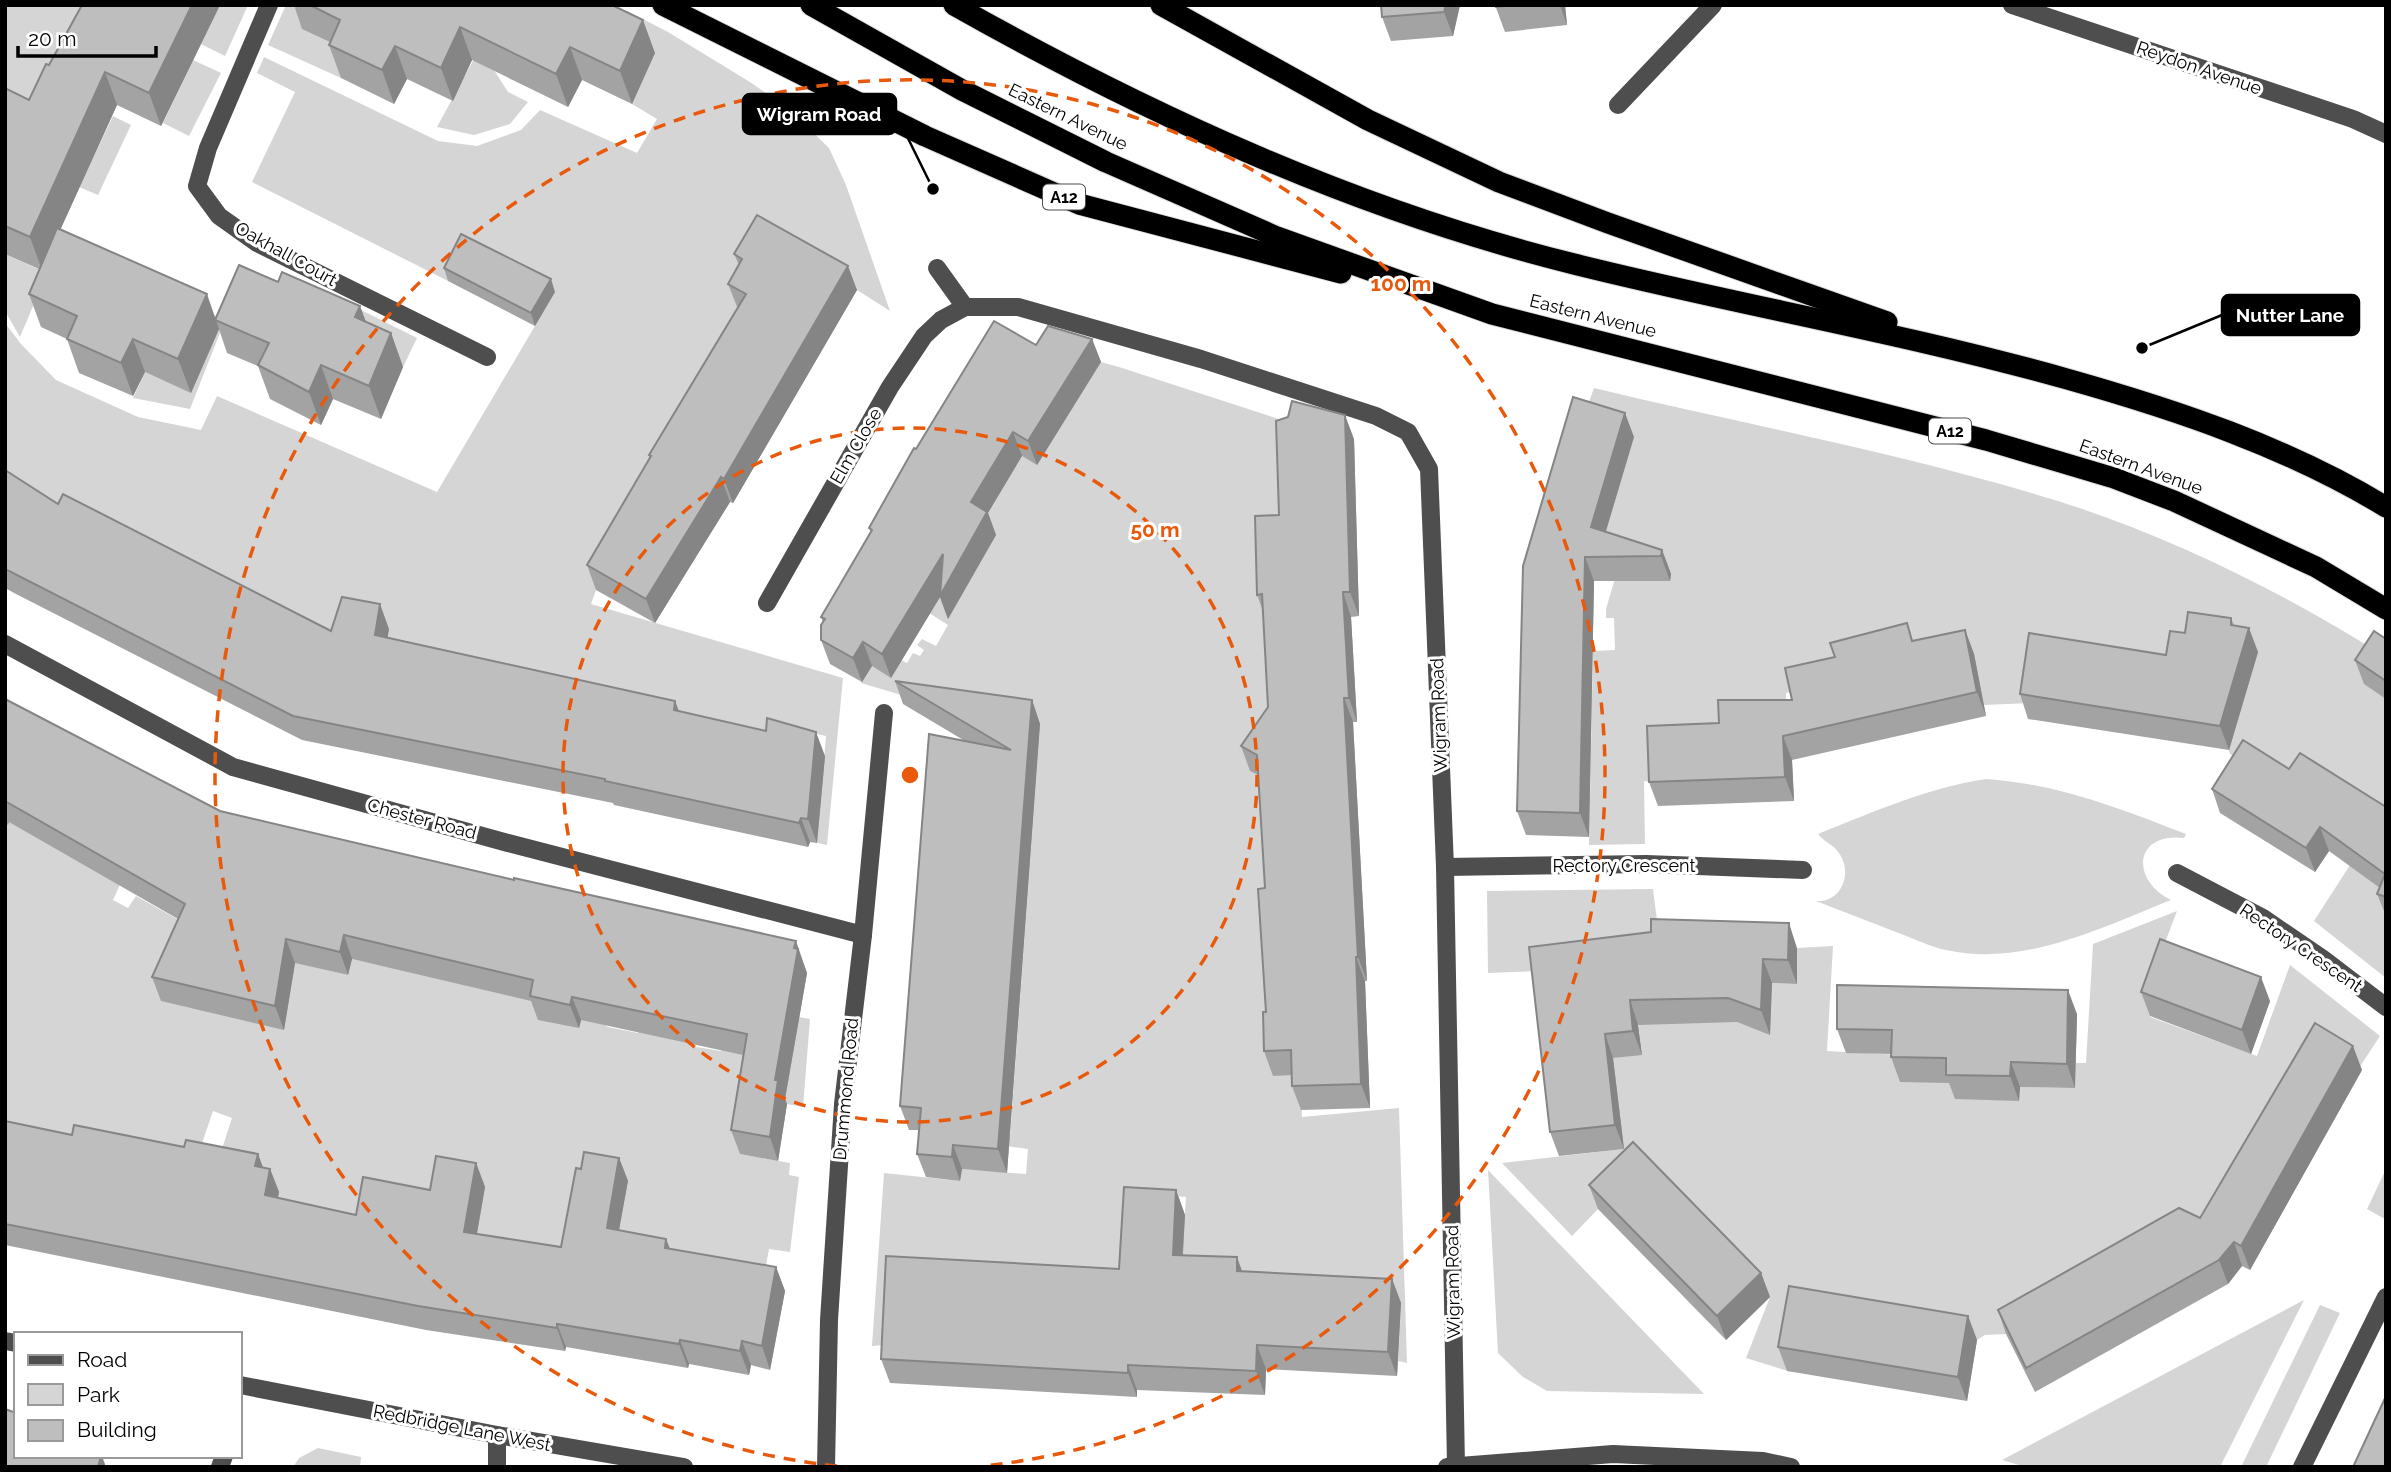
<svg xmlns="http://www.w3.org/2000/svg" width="2391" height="1472" font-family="Raleway,sans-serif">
<rect width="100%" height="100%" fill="#fff"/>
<!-- green -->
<g fill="#d5d5d5" fill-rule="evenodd">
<polygon points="5,5 96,5 61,91 5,106"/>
<polygon points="219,5 248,5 225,56 201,44"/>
<polygon points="286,5 313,5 352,53 341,78 268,45"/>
<polygon points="627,11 668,32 750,82 789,109 829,148 846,185 890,311 857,290 755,318 596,590 591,604 843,678 827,845 817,843 826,736 798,730 795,748 340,655 5,489 5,323 21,344 56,380 138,417 201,430 217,396 437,492 555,292 465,247 448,281 252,182 295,92 257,73 264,57 438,141 477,146 521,130 540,110 637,153 657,119 632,104 655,53 616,34"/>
<polygon points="480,48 508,92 528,102 510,124 474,135 437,127"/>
<polygon points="193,60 221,73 189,136 163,123"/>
<polygon points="113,116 131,125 98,195 79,187"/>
<polygon points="5,254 47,273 20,337 5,311"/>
<polygon points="154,288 225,320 190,409 133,398 145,372 191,392"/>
<polygon points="351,305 417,338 403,367 367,350"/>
<polygon points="1101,362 1119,367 1300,426 1272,619 1266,779 1300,1074 1302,1117 1399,1108 1407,1363 1398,1361 1401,1304 1182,1261 1186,1197 1155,1194 1140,1323 872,1346 884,1173 960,1181 962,1169 1026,1174 1028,1149 1006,1146 1010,1137 1040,724 925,702 861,683 872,666 891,677 901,660 907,663 913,653 920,656 924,650 917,645 922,639 936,646 948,625 929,613 1022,456 1037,464"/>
<path d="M 1594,388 C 1748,425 1906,454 2058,501 C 2172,537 2282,592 2383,655 L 2386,699 L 2386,978 L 2314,921 L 2361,848 L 2251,764 L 2230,754 L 2194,658 L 2031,703 L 1984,705 L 1973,655 L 1786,693 L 1786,725 L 1657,783 L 1644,781 L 1645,844 L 1589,845 L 1593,651 L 1615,650 L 1614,618 L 1606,618 L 1606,609 L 1621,558 L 1600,551 L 1634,437 L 1582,421 Z"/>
<path d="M 1986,779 C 2059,784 2118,808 2186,834 L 2184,838 C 2134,832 2130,880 2171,900 C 2101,928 2023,967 1946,950 C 1931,947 1915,939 1901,934 C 1873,923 1844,912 1816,901 C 1842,903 1853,872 1839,853 C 1833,844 1824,842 1818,834 C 1873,812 1927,788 1986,779 Z"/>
<path d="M 17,801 L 123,878 L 113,900 L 128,908 L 136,896 L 177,919 L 211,855 L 297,963 L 348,975 L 352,959 L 583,1010 L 608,1027 L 638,1033 L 640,1025 L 692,1035 L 690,1046 L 721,1051 L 723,1043 L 799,1017 L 810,1019 L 803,1107 L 749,1097 L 740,1154 L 790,1163 L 789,1175 L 799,1177 L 790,1252 L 769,1249 L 762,1287 L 618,1235 L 628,1182 L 569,1270 L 364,1238 L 319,1228 L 217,1164 L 232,1118 L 213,1111 L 198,1155 L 5,1134 L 5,823 L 7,824 ZM 198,989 L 191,1008 L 161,1000 ZM 242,996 L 284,1029 L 238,1019 Z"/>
<polygon points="1653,889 1660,944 1716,1014 1770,1034 1772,983 1797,984 1797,948 1833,946 1827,1051 1900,1055 1955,1083 2019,1101 2020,1087 2075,1088 2076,1063 2086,1063 2093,944 2177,911 2158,961 2150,1017 2257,1056 2290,965 2380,1036 2359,1068 2224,1185 2219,1184 2188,1236 2006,1334 1985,1335 1977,1340 1797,1317 1791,1372 1746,1358 1770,1297 1598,1209 1572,1236 1502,1163 1623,1149 1613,1058 1642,1054 1636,1006 1538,971 1488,973 1487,891"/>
<polygon points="2386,1169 2386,1217 2385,1219 2367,1209"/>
<polygon points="1488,1170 1704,1394 1547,1391 1523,1377 1498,1353"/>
<polygon points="2304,1300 2220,1467 2026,1467 2002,1460"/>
<polygon points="2320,1305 2340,1313 2266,1467 2241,1467"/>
<polygon points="318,1448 361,1457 360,1467 293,1467 299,1458"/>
</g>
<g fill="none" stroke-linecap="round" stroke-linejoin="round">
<defs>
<g id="highway">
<polyline points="663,5 925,136 1079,204 1341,273"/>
<polyline points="811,5 962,90 1106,162 1277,237 1492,314 1986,440 2114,478 2174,501 2316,567 2386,609"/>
<path d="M 954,5 C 1149,115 1356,210 1574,264 C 1738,305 1904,333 2067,379 C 2177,410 2287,447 2386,507"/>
<polyline points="1161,5 1368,120 1499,182 1608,223 1887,322"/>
</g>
</defs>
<!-- highway casing -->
<use href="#highway" stroke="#dbdbdb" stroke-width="23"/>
<!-- minor -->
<g stroke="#4e4e4e" stroke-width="18">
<polyline points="269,5 208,148 197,186 219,216 257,243 487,357"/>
<polyline points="2012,5 2353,119 2386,134"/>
<polyline points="1618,105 1713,5"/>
<polyline points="937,268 965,307"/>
<polyline points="767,603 890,387 924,336 941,320 965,307 1018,307 1201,359 1376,416 1408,432 1429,469 1445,867 1456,1466"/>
<polyline points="5,644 233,767 508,843 863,935"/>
<polyline points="1445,867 1646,864 1803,870"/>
<polyline points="2177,873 2263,918 2323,959 2386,1007"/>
<polyline points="5,1341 16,1343"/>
<polyline points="240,1385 497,1435 684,1467"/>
<polyline points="497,1435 497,1467"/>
<polyline points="220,1467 224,1456"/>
<polyline points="826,1467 829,1320 843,1104 863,935 884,713"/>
<polyline points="1447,1467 1613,1454 1763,1461 1791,1467"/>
<polyline points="2302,1467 2386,1297"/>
</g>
<!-- highway -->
<use href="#highway" stroke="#000" stroke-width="21"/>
</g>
<!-- wall -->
<g fill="#a3a3a3">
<polygon points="82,5 220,5 161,126 117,105 60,230 216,318 278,282 360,306 366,322 391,333 403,367 381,419 333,399 321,425 270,399 258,366 227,353 219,329 191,393 145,372 133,396 79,373 67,339 41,327 29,294 39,269 5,254 5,88 29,100"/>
<polygon points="294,5 614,5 655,53 632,104 582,80 568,107 472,60 453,101 407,79 394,104 341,78 329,45 330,42 302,29"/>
<polygon points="1460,5 1453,36 1391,41 1382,17"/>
<polygon points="1495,5 1565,5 1567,25 1505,32"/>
<polygon points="734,254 857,290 733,503 730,502 655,623 596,590 587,565 650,459 649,455 738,309 728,284 739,265"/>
<polygon points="444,268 555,292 535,326 448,281"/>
<polygon points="1092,339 1101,362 1037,465 1022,456 988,513 996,535 948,619 940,597 891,678 872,666 862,682 830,664 821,640 823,622 821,617 871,532 869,528 916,449 1036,345"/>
<polygon points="1634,437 1606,531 1662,550 1671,574 1670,581 1594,581 1589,837 1526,835 1517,811 1523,566"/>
<polygon points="1354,439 1359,616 1351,617 1357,722 1353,722 1367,981 1365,981 1370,1108 1301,1110 1292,1086 1292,1075 1273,1076 1264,1051 1266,1012 1265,888 1258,775 1250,771 1241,746 1268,707 1263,611 1257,595 1279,515"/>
<polygon points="5,470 58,504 331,631 389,629 387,637 675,701 679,711 825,756 817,843 810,842 808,847 614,805 613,803 302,740 16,594 5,588"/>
<polygon points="2231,618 2234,625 2258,652 2229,750 2028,719 2020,694 2166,655 2185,633"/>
<polygon points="1965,630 1974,654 1986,716 1792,760 1794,801 1658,806 1649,782 1719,723 1792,700 1914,641"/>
<polygon points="2386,639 2386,699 2364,684 2355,660"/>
<polygon points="895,681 1032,700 1040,724 1007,1173 962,1169 960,1181 926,1177 917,1154 919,1130 909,1130 900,1106 965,741 903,704"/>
<polygon points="5,699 220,811 804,965 807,973 785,1099 787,1104 778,1161 740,1154 731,1130 743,1055 581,1020 579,1028 538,1020 531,1001 352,959 348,975 295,963 284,1030 161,1001 152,977 178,919 9,822 8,825 5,823"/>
<polygon points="2289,769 2386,807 2386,916 2377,894 2380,888 2329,851 2315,872 2220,813 2212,789"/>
<polygon points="1529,947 1797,948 1797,984 1772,983 1770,1035 1737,1022 1638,1025 1642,1055 1613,1058 1624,1149 1559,1156 1550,1132"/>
<polygon points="2141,992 2270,1001 2251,1054 2150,1016"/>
<polygon points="2077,1014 2075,1088 2020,1087 2019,1101 1955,1099 1949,1083 1900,1082 1891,1057 1891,1054 1846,1053 1837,1029"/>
<polygon points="2362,1070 2250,1270 2242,1266 2228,1284 2035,1392 2006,1334 1998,1310 2200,1218"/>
<polygon points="5,1121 72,1135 270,1169 279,1192 278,1198 356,1215 430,1190 476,1163 485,1187 477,1234 561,1247 581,1169 619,1158 628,1181 619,1230 666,1239 670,1249 776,1267 785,1291 770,1370 751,1365 749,1375 689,1364 688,1368 566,1347 565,1351 426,1330 5,1245"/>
<polygon points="1589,1185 1761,1273 1770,1297 1726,1340 1598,1209"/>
<polygon points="1176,1190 1185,1215 1183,1255 1242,1271 1392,1279 1401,1303 1397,1376 1266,1369 1265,1395 1137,1390 1137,1397 890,1383 881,1359 1119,1269"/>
<polygon points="1968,1316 1977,1340 1967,1401 1787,1371 1778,1347"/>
</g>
<!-- shaded-wall -->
<g fill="#858585">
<polygon points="192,5 220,5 161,126 149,93"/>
<polygon points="1446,5 1460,5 1453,36 1444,12"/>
<polygon points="1560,5 1565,5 1567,25"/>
<polygon points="643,20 655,53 632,104 620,71"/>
<polygon points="460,27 472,60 453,101 441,68"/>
<polygon points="395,46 407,79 394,104 382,70"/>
<polygon points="570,47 582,80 568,107 556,74"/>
<polygon points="105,72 117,105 42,270 30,237"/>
<polygon points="848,266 857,290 733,503 724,479"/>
<polygon points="551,279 555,292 535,326 531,313"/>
<polygon points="207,294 219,329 191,393 178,359"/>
<polygon points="360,306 372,339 355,317"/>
<polygon points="391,333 403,367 381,419 369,386"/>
<polygon points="133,339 145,372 133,396 121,363"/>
<polygon points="1092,339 1101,362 1037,465 1028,441"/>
<polygon points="321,365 333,399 321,425 309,392"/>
<polygon points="1625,413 1634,437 1600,551 1591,527"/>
<polygon points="1345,415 1354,439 1359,616 1350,592"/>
<polygon points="1013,432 1022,456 988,513 996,535 948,619 940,597 891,678 882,654 943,554 971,502"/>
<polygon points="721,477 730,502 655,623 646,599"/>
<polygon points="1662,550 1671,574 1670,581 1661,556"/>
<polygon points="1585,557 1594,581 1589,837 1580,813"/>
<polygon points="1343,592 1351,617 1357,722 1349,698"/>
<polygon points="380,604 389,629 384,659 375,635"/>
<polygon points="2249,628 2258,652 2229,750 2220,726"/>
<polygon points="1965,630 1974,654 1986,716 1977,692"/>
<polygon points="863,642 872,666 862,682 853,658"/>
<polygon points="1344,698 1353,722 1367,981 1358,957"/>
<polygon points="1032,700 1040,724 1007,1173 998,1149"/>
<polygon points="675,701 684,726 674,710"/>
<polygon points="816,732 825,756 817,843 808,819"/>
<polygon points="1783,736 1792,760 1794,801 1785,777"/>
<polygon points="801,818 810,842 808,847 799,823"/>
<polygon points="2320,827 2329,851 2315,872 2306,848"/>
<polygon points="1789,923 1797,948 1797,984 1788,960"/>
<polygon points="344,935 352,959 348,975 340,952"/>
<polygon points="286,939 295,963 284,1030 275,1006"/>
<polygon points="796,941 807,973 785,1099 787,1104 778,1161 770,1137 775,1080"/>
<polygon points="1356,957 1365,981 1370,1108 1361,1084"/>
<polygon points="1763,959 1772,983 1770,1035 1761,1010"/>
<polygon points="2261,977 2270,1001 2251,1054 2242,1030"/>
<polygon points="2068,990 2077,1014 2075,1088 2067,1064"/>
<polygon points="572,997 581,1020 579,1028 570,1005"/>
<polygon points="1630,1000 1638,1025 1642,1055 1633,1031"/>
<polygon points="1605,1034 1613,1058 1624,1149 1615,1125"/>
<polygon points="2353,1046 2362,1070 2250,1270 2241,1246"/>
<polygon points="2011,1062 2020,1087 2019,1101 2010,1076"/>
<polygon points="953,1145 962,1169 960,1181 952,1157"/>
<polygon points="258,1154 267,1178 255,1166"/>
<polygon points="619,1158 628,1181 615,1252 607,1228"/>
<polygon points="476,1163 485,1187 473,1255 464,1232"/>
<polygon points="270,1169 279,1192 273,1219 265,1195"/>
<polygon points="1176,1190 1185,1215 1181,1279 1173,1255"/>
<polygon points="666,1239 675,1262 665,1248"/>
<polygon points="2234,1242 2242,1266 2228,1284 2219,1260"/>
<polygon points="1237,1257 1246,1282 1237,1271"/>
<polygon points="776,1267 785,1291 770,1370 762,1346"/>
<polygon points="1761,1273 1770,1297 1726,1340 1717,1316"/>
<polygon points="1392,1279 1401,1303 1397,1376 1388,1352"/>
<polygon points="1968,1316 1977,1340 1967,1401 1958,1377"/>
<polygon points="557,1324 566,1347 565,1351 557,1328"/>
<polygon points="680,1340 689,1364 688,1368 679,1344"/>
<polygon points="742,1341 751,1365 749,1375 740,1351"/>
<polygon points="1257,1345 1266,1369 1265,1395 1256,1371"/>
<polygon points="1128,1365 1137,1390 1137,1397 1128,1373"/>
<polygon points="101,1456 102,1456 106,1467 98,1467"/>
</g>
<!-- building -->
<g fill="#bebebe" stroke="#858585" stroke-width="2">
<polygon points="82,5 192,5 149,93 105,72 30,237 5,226 5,88 29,100 46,64 49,65"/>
<polygon points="310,5 612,5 643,20 620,71 570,47 556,74 460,27 441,68 395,46 382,70 329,45 340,20"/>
<polygon points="1381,5 1446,5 1444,12 1382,17"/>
<polygon points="1495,5 1516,5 1496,7"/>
<polygon points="757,215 848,266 724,479 721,477 646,599 587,565 651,456 649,455 746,294 728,284 742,259 734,254"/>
<polygon points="57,228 207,294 178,359 133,339 121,363 67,339 77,316 29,294"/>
<polygon points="461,234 551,279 531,313 444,268"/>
<polygon points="239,265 278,282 282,272 360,306 355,317 391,333 369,386 321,365 309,392 258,365 269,343 215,320"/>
<polygon points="994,321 1036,345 1048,326 1092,339 1028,441 1013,432 971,502 987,512 940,596 943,554 882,654 863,642 853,658 821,640 821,625 825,619 821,617 872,530 869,528 914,448 916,449"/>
<polygon points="1573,397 1625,413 1591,527 1662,550 1661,556 1585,557 1580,813 1517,811 1523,566"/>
<polygon points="1292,401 1345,415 1350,592 1343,592 1349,698 1344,698 1358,957 1356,957 1361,1084 1292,1086 1291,1050 1264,1051 1263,1012 1266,1012 1258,889 1265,888 1257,755 1241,746 1268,707 1262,594 1257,595 1255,516 1279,515 1276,421 1288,417"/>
<polygon points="5,470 58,504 63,494 331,631 342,597 380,604 375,635 675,701 674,710 766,731 767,718 816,732 808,819 801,818 799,823 605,781 605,779 293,716 5,569"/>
<polygon points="2188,612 2231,618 2231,625 2249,628 2220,726 2020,694 2029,633 2166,655 2170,631 2185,633"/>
<polygon points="1907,623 1912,641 1965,630 1977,692 1783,736 1785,777 1649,782 1647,726 1719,723 1718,700 1792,700 1785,668 1835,657 1830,643"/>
<polygon points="2374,631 2386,639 2386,681 2355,660"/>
<polygon points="895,681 1032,700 998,1149 953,1145 952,1157 917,1154 921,1108 900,1106 929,734 1011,750"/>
<polygon points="5,699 220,811 514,880 514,878 796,941 794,948 798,949 775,1080 778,1080 770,1137 731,1130 747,1034 572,997 570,1005 530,996 533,980 344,935 340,952 286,939 275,1006 152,977 185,904 5,801"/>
<polygon points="2243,740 2289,769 2300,753 2386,807 2386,897 2377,894 2385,874 2320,827 2306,848 2212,789"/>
<polygon points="1651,919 1789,923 1788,960 1763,959 1761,1010 1728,998 1630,1000 1633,1031 1605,1034 1615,1125 1550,1132 1529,947 1651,932"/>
<polygon points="2160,939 2261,977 2242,1030 2141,992"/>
<polygon points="1837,985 2068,990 2067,1064 2011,1062 2010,1076 1946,1075 1946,1058 1891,1057 1892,1030 1837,1029"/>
<polygon points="2315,1023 2353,1046 2241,1246 2234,1242 2219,1260 2026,1368 1998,1310 2179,1208 2200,1218"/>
<polygon points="5,1121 72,1135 74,1125 184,1147 186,1140 258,1154 255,1166 270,1169 265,1195 356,1215 363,1177 430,1190 436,1156 476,1163 464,1232 561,1247 576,1168 581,1169 584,1152 619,1158 607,1228 666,1239 665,1248 776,1267 762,1346 742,1341 740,1351 680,1340 679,1344 557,1324 557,1328 418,1306 5,1224"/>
<polygon points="1633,1142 1761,1273 1717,1316 1589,1185"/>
<polygon points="1124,1187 1176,1190 1173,1255 1237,1257 1237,1271 1392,1279 1388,1352 1257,1345 1256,1371 1128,1365 1128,1373 881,1359 886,1256 1119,1269"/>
<polygon points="1789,1286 1968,1316 1958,1377 1778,1347"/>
<polygon points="2386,1396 2386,1467 2353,1467"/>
<polygon points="5,1409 16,1413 16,1456 101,1456 98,1467 5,1467"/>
</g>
<!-- distance rings -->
<g fill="none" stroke="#e8590c" stroke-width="3.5" stroke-dasharray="12 9">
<circle cx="910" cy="775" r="347"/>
<path d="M837 1466A695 695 0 1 1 983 1466"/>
</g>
<g text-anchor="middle" stroke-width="6" stroke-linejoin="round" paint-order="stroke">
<!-- shield labels -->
<g fill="#fff" stroke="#4c4c4c" stroke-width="2">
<rect x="1043" y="184.5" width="42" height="25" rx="5"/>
<rect x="1929" y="418.5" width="42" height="25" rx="5"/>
</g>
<g font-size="16" font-weight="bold" fill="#000">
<text x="1064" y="203">A12</text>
<text x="1950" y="437">A12</text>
</g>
<!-- street labels -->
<g font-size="18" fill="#000" stroke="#fff">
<text transform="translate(2199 68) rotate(19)" y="6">Reydon Avenue</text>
<text transform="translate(1068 117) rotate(26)" y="6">Eastern Avenue</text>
<text transform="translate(286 254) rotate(29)" y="6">Oakhall Court</text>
<text transform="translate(1593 316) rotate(14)" y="6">Eastern Avenue</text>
<text transform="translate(856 446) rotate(-60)" y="6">Elm Close</text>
<text transform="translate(2141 467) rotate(20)" y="6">Eastern Avenue</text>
<text transform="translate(1439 715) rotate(-92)" y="6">Wigram Road</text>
<text transform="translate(422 819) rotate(15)" y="6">Chester Road</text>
<text x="1624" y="872">Rectory Crescent</text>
<text transform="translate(2301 948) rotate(34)" y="6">Rectory Crescent</text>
<text transform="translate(846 1089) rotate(-85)" y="6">Drummond Road</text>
<text transform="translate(1453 1282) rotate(-91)" y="6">Wigram Road</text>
<text transform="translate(462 1428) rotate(11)" y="6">Redbridge Lane West</text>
</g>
</g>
<circle cx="910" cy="775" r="10" fill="#e8590c" stroke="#fff" stroke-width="3.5"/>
<g font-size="21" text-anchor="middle" font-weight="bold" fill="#e8590c" stroke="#fff" stroke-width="6" stroke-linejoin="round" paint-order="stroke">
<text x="1401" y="291">100 m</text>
<text x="1155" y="537">50 m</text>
</g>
<!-- callouts -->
<path fill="none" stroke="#000" stroke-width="2.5" d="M933 189L896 114M2142 348L2222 315"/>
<g fill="#000" stroke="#fff" stroke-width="2.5">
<circle cx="933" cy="189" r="7"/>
<circle cx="2142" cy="348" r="7"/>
</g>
<g fill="#000" stroke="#000" stroke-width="2.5">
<rect x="743" y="94" width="153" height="40" rx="7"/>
<rect x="2222" y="295" width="137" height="40" rx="7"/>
</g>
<g font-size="19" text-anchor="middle" font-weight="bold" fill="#fff">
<text x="819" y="121">Wigram Road</text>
<text x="2290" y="322">Nutter Lane</text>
</g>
<!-- border -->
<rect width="2391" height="1472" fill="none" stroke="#000000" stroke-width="14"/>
<!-- legend -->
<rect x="14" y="1332" width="228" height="126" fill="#ffffff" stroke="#999999" stroke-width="2"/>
<rect x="28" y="1355" width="35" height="10" fill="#4e4e4e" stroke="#999999" stroke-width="2"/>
<text x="77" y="1367" font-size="21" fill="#000000">Road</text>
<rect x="28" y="1384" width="35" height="21" fill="#d5d5d5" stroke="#999999" stroke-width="2"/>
<text x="77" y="1402" font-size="21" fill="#000000">Park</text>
<rect x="28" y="1420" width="35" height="21" fill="#bebebe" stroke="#999999" stroke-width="2"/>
<text x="77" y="1437" font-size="21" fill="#000000">Building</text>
<!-- scale -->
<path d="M18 46v10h138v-10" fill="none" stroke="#000000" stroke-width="3.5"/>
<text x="28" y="46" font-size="21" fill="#000000" stroke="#ffffff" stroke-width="5" paint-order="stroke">20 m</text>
</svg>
